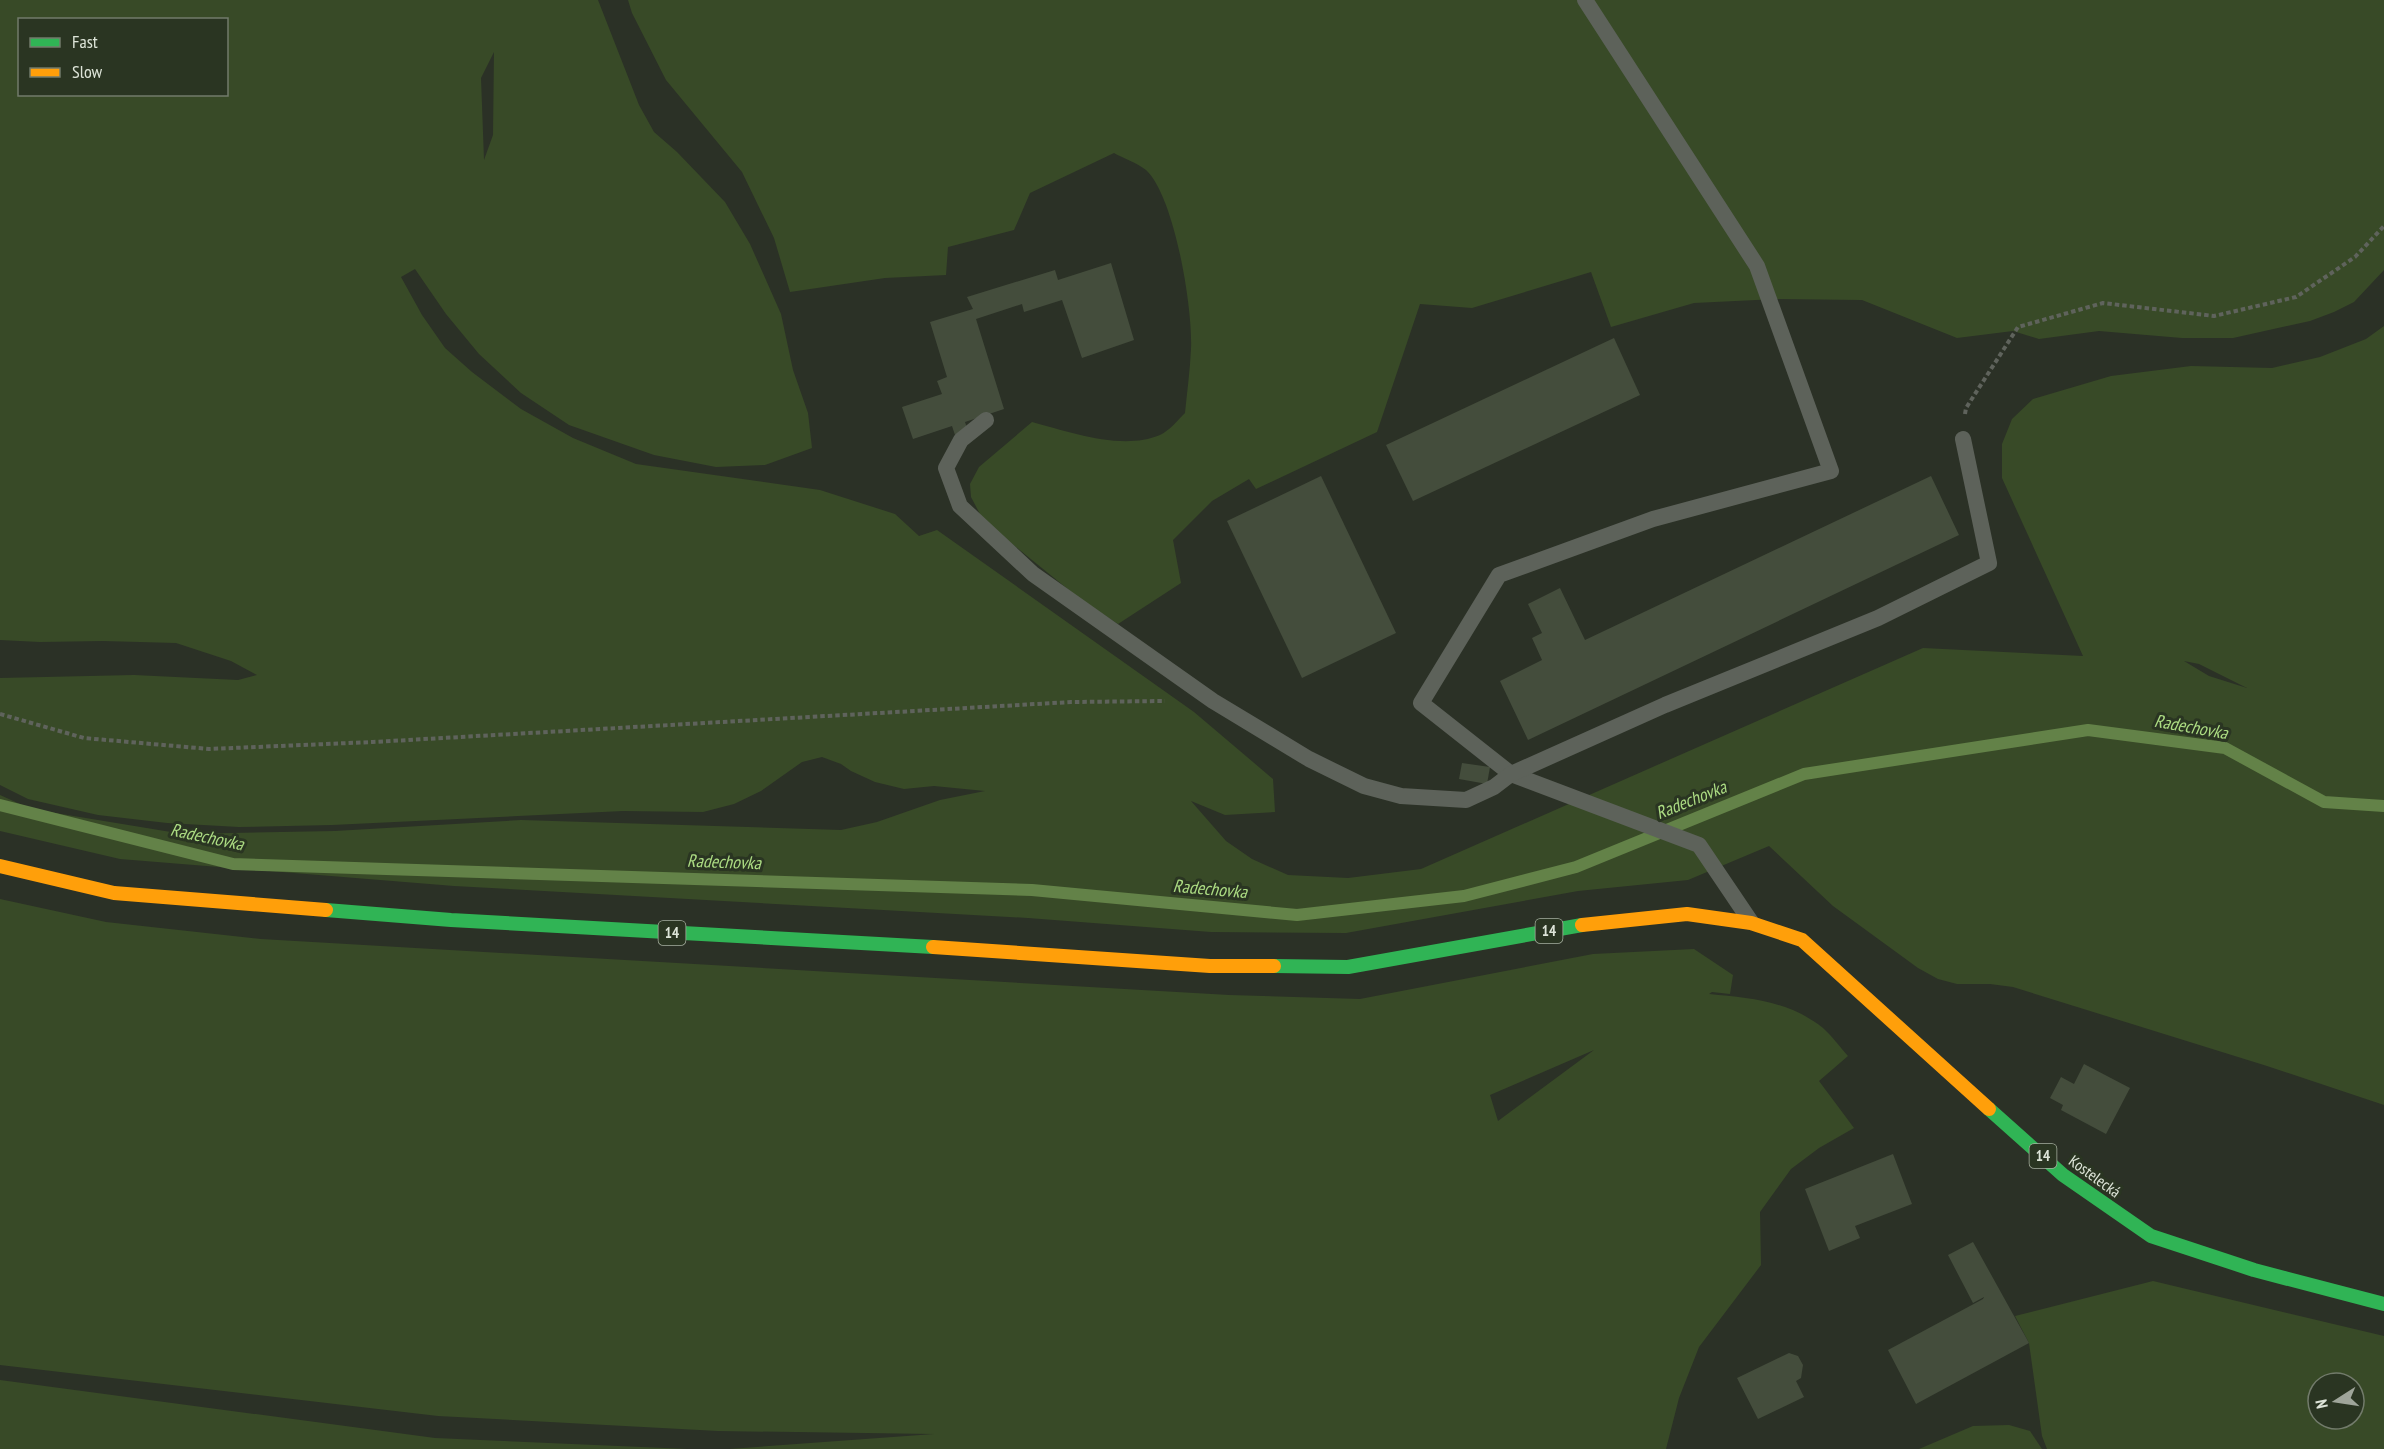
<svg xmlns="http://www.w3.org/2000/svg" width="2384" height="1449" font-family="'PT Sans Narrow',sans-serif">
<rect width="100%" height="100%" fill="#2b3126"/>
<!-- green -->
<g fill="#384a27" fill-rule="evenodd">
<path d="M 0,0 L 598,0 L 639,105 L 654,132 L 677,152 L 725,202 L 750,244 L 781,314 L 793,370 L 808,413 L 812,448 L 765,465 L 716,467 L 654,455 L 569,425 L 521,393 L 479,354 L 446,314 L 415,269 L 401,277 L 422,315 L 445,348 L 472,372 L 521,409 L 573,438 L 636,464 L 820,490 L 895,514 L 919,536 L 937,530 L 1194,712 L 1273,779 L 1275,812 L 1225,815 L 1191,801 L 1226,841 L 1252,859 L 1288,875 L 1348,878 L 1421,869 L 1923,648 L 2083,656 L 2002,478 L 2002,444 L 2012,419 L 2033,399 L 2111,376 L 2191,366 L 2272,368 L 2320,357 L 2366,339 L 2384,326 L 2384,1105 L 2267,1066 L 2013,987 L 1990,984 L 1957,984 L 1938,979 L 1918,968 L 1833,906 L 1769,846 L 1688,880 L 1578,891 L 1346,933 L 1211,932 L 1028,918 L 454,886 L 120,859 L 0,831 L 0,795 L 31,809 L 183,834 L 335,831 L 521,820 L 841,830 L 877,822 L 940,800 L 985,791 L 934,786 L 904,789 L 875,782 L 851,771 L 841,764 L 822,757 L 802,762 L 761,791 L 734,804 L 703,812 L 623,811 L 332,825 L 239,827 L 167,823 L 98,815 L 28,799 L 0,785 L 0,678 L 134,675 L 238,680 L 257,675 L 231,661 L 176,643 L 103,641 L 40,642 L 0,640 ZM 20,20 L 226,20 L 226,94 L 20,94 ZM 494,52 L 493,135 L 484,160 L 481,78 ZM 2184,661 L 2199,664 L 2247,688 L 2209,676 Z"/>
<path d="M 628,0 L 2384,0 L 2384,270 L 2354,302 L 2334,312 L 2310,321 L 2233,338 L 2182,338 L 2099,331 L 2039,339 L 2013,331 L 1957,338 L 1862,300 L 1777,299 L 1694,303 L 1611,327 L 1591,272 L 1472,308 L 1420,304 L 1377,432 L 1256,489 L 1249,479 L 1212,501 L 1173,540 L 1181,583 L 1118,624 L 1080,599 L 995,530 L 981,516 L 971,497 L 970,484 L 979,467 L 1032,422 C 1070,432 1122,451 1160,435 C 1169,431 1178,420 1185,413 C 1187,392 1190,371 1191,349 C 1193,310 1175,197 1146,170 C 1137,163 1123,158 1114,153 L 1030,193 L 1014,230 L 948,247 L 946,275 L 885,278 L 790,292 L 774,238 L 742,172 L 666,80 L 632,13 Z"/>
<path d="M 0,899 L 106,922 L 261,939 L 1229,995 L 1360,999 L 1593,954 L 1694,949 L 1733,975 L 1730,994 L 1712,992 L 1709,994 C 1751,998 1789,1001 1823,1028 C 1832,1036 1840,1047 1848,1056 L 1819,1081 L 1854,1128 L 1819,1148 L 1791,1169 L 1760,1212 L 1761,1265 L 1699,1347 L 1679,1398 L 1666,1449 L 729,1449 L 934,1434 L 718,1431 L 438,1416 L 0,1365 ZM 1594,1050 L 1498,1121 L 1490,1095 Z"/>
<path d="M 2153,1281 L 2384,1336 L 2384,1449 L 2047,1449 L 2042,1436 L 2029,1343 L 2015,1316 ZM 2318,1383 L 2354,1383 L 2354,1419 L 2318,1419 Z"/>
<polygon points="0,1380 435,1438 688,1449 0,1449"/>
<polygon points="2009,1425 2030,1431 2042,1449 1919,1449 1973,1426"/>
</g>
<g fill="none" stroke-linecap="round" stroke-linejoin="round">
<!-- stream -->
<polyline stroke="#638248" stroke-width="12" points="0,805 233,864 1032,890 1297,915 1464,896 1576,867 1804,774 2088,730 2225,748 2324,802 2384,806"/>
</g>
<!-- building -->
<g fill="#444d3c">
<polygon points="1111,263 1134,340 1082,358 1062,300 1024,312 1022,304 976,319 1004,409 965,422 968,431 955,435 952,426 913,439 902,407 942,394 937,381 947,377 930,322 973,309 967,297 1055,270 1058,280"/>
<polygon points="1614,338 1640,395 1413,501 1386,445"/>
<polygon points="1321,476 1396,633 1302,678 1227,521"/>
<polygon points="1931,476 1959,535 1528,740 1500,681 1542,660 1532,638 1542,633 1528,604 1560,588 1585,640"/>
<polygon points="1462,763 1490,767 1487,784 1459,779"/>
<polygon points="2084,1064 2130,1088 2106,1134 2061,1110 2063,1105 2050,1098 2061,1077 2074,1084"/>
<polygon points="1893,1154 1912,1204 1855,1226 1860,1238 1829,1251 1805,1189"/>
<polygon points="1973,1242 2029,1343 1916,1404 1888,1350 1983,1299 1984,1297 1973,1303 1948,1255"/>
<polygon points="1789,1353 1798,1356 1803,1365 1801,1378 1796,1381 1804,1397 1758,1419 1737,1378"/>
</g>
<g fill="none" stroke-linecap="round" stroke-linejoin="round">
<!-- path -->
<g stroke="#5f635c" stroke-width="4" stroke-dasharray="4.5 3" stroke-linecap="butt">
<polyline points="1965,414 1966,408 2018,327 2103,303 2214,316 2296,297 2355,257 2384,226"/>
<polyline points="0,714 84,738 209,749 373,742 1071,702 1165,701"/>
</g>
<!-- lane -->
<g stroke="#5d625a" stroke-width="16">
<polyline points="1585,0 1757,266 1831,471 1653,519 1499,575 1421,703 1511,774 1699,845 1751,922"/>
<polyline points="986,420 961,440 946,468 960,506 1033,574 1213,701 1309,759 1364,786 1401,796 1466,800 1494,787 1511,774 1665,705 1878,618 1989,563 1963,439"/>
</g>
<!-- fast -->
<g stroke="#30b455" stroke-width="14">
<polyline points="326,910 451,920 933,947"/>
<polyline points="1274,966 1348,967 1582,925"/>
<polyline points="1989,1109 2063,1175 2151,1236 2254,1270 2384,1304"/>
</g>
<!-- slow -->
<g stroke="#ff9f0a" stroke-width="14">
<polyline points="0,866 114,893 326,910"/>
<polyline points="1582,925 1687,914 1751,923 1802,940 1989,1109"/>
<polyline points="933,947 1210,966 1274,966"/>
</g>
</g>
<g text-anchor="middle" stroke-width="6" stroke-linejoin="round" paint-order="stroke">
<!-- shield labels -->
<g fill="#2a3522" stroke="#a7b0a1" stroke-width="1.5">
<rect x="1535.5" y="919" width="27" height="24" rx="4.5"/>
<rect x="658.5" y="921" width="27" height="24" rx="4.5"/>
<rect x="2029.5" y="1144" width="27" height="24" rx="4.5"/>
</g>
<g font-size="15" font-weight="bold" fill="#dde4d8">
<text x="1549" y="936">14</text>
<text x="672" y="938">14</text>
<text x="2043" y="1161">14</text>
</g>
<!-- street labels -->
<g font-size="16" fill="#dde4d8" stroke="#2a3522">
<text transform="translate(2095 1176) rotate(36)" y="6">Kostelecká</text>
</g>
<!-- water labels -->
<g font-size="18" font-style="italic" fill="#acdc83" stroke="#2a3522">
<text transform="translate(2191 727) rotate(10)" y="6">Radechovka</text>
<text transform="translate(1691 800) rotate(-22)" y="6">Radechovka</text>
<text transform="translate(207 837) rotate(12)" y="6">Radechovka</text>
<text transform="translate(724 862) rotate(2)" y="6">Radechovka</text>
<text transform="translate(1210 889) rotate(5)" y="6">Radechovka</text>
</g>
</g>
<!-- legend -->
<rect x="18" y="18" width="210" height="78" fill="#2a3522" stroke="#727b6b" stroke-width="1.5"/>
<rect x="30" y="38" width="30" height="9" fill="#30b455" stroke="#727b6b" stroke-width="1.5"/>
<text x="72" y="48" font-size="18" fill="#dde4d8">Fast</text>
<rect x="30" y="68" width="30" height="9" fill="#ff9f0a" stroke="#727b6b" stroke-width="1.5"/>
<text x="72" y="78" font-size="18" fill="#dde4d8">Slow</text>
<!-- north arrow -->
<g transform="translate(2336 1401) rotate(258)"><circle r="28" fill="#2a3522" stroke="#727b6b" stroke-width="1.5"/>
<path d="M0-4.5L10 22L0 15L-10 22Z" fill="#9fa59a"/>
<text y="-9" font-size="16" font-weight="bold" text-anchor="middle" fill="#dde4d8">N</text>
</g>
</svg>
